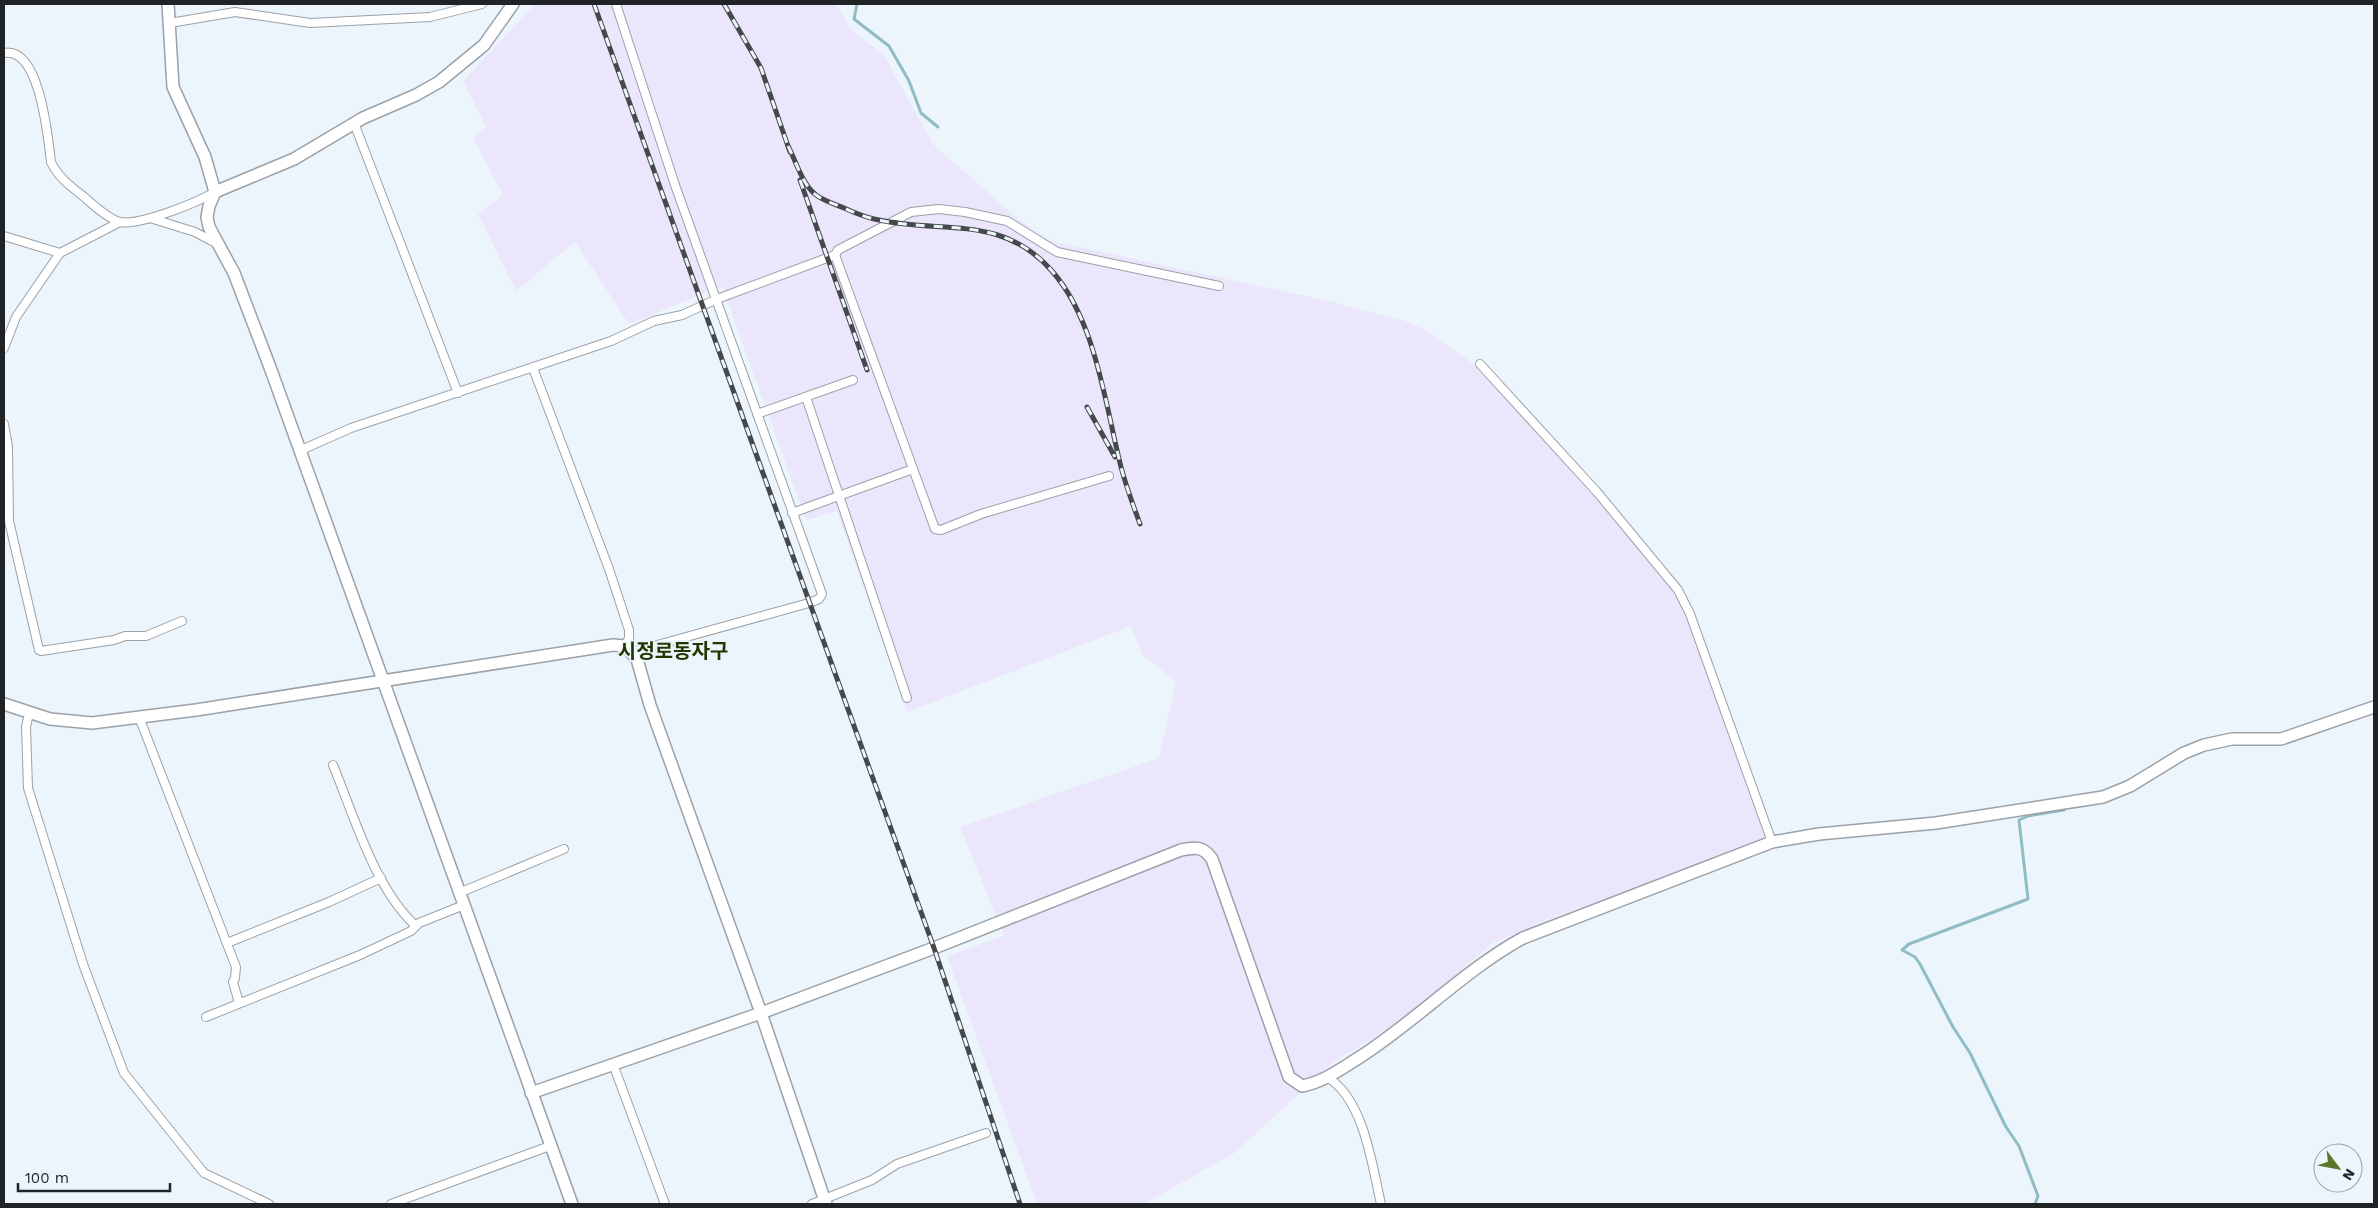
<svg xmlns="http://www.w3.org/2000/svg" width="2378" height="1208" font-family="'Work Sans','Noto Sans KR',sans-serif">
<rect width="100%" height="100%" fill="#edf5fc"/>
<!-- industrial -->
<polygon fill="#ebe6fc" points="535,4 837,4 850,28 885,57 933,144 1018,219 1051,241 1329,301 1405,321 1423,329 1474,364 1588,488 1681,602 1766,840 1541,922 1493,943 1402,1020 1331,1064 1236,1152 1144,1204 1037,1204 947,956 1004,936 960,827 1159,758 1176,681 1142,655 1131,626 907,712 837,511 806,520 722,286 629,324 575,242 516,291 478,214 503,195 473,138 486,127 463,81"/>
<g fill="none" stroke-linecap="round" stroke-linejoin="round">
<!-- stream -->
<g stroke="#90bdc4" stroke-width="3">
<polyline points="857,4 854,19 889,46 909,81 921,113 938,127"/>
<polyline points="2035,1204 2038,1196 2019,1146 2006,1127 1970,1053 1953,1027 1920,964 1915,957 1902,950 1909,944 2028,899 2019,820 2028,816 2064,810"/>
</g>
<defs>
<g id="street">
<polyline points="616,4 675,185 822,594 819,599 809,603 632,652"/>
<polyline points="170,23 235,12 310,23 430,17 482,4"/>
<path d="M 4,53 C 40,46 48,138 51,162 C 58,177 70,186 83,196 C 92,204 108,219 120,222 C 140,226 198,202 215,192"/>
<polyline points="354,123 458,393"/>
<polyline points="150,218 195,232 216,243"/>
<polyline points="4,236 60,253"/>
<polyline points="835,255 935,529 941,530 981,514 1109,476"/>
<polyline points="4,348 16,317 60,253 120,222"/>
<polyline points="1480,364 1597,492 1678,590 1690,614 1772,842"/>
<polyline points="533,368 609,569 629,630 629,638 625,646"/>
<polyline points="806,397 907,698"/>
<polyline points="757,414 853,380"/>
<polyline points="4,424 8,447 9,521 39,650 41,651 114,640 125,636 146,636 182,621"/>
<polyline points="299,451 351,428 611,341 654,321 682,315 717,299 835,255 838,250 911,212 939,209 965,212 1007,221 1057,252 1219,286"/>
<polyline points="792,513 913,469"/>
<polyline points="29,713 26,727 28,788 83,964 124,1073 204,1173 269,1204"/>
<polyline points="139,717 236,967 235,978 233,982 239,1003"/>
<path d="M 333,765 C 354,816 375,889 416,926"/>
<polyline points="459,893 564,849"/>
<polyline points="227,943 329,902 381,878"/>
<polyline points="206,1017 360,955 411,931 419,923 464,905"/>
<polyline points="613,1064 665,1204"/>
<path d="M 1327,1077 C 1364,1099 1372,1165 1381,1204"/>
<polyline points="391,1204 550,1146"/>
<polyline points="812,1204 872,1180 897,1164 986,1133"/>
</g>
<g id="secondary">
<polyline points="168,4 173,87 205,157 215,192"/>
<polyline points="513,4 484,45 439,82 416,95 363,118 294,159 215,192 209,206 207,217 209,227 234,273 271,370 572,1204"/>
<polyline points="4,704 50,719 92,723 196,710 613,645 625,646 637,659 650,705 761,1013 826,1204"/>
<path d="M 531,1093 L 761,1013 L 934,948 L 1181,850 C 1195,847 1203,846 1212,859 L 1289,1077 L 1302,1086 C 1324,1082 1342,1068 1360,1057 C 1416,1021 1466,969 1523,938 L 1772,842 L 1819,834 L 1936,823 L 2103,797 L 2130,786 L 2184,753 L 2204,745 L 2232,739 L 2281,739 L 2374,707"/>
</g>
</defs>
<!-- street casing -->
<use href="#street" stroke="#9aa1a8" stroke-width="10"/>
<!-- secondary casing -->
<use href="#secondary" stroke="#9aa1a8" stroke-width="14"/>
<!-- street -->
<use href="#street" stroke="#fff" stroke-width="8"/>
<!-- secondary -->
<use href="#secondary" stroke="#fff" stroke-width="11"/>
<defs>
<g id="rail">
<polyline points="594,4 934,948 1020,1204"/>
<polyline points="724,4 761,68 790,152"/>
<path d="M 788,146 C 796,161 802,184 816,195 C 824,201 835,204 844,208 C 855,213 867,218 879,220 C 944,234 1002,214 1052,271 C 1096,321 1105,404 1121,467 C 1126,486 1133,505 1140,524"/>
<polyline points="800,180 867,370"/>
<polyline points="1087,407 1115,457"/>
</g>
</defs>
<!-- rail casing -->
<use href="#rail" stroke="#45494c" stroke-width="5"/>
<!-- rail -->
<use href="#rail" stroke="#edf5fc" stroke-width="3" stroke-dasharray="9" stroke-linecap="butt"/>
</g>
<g text-anchor="middle" stroke-width="4" stroke-linejoin="round" paint-order="stroke">
<!-- quarter labels -->
<g font-size="20" font-weight="bold" fill="#253700" stroke="#edf5fc">
<text x="673" y="658">시정로동자구</text>
</g>
</g>
<!-- border -->
<rect width="2378" height="1208" fill="none" stroke="#212426" stroke-width="10"/>
<!-- north arrow -->
<g transform="translate(2338 1168) rotate(122)"><circle r="24" fill="#edf5fc" stroke="#9ba1a6"/>
<path d="M0-4L9 19L0 12L-9 19Z" fill="#5b772c"/>
<text y="-8" font-size="14" font-weight="bold" text-anchor="middle" fill="#212426">N</text>
</g>
<!-- scale -->
<path d="M18 1183v8h152v-8" fill="none" stroke="#212426" stroke-width="2.5"/>
<text x="25" y="1183" font-size="15" fill="#212426" stroke="#edf5fc" stroke-width="4" paint-order="stroke">100 m</text>
</svg>
